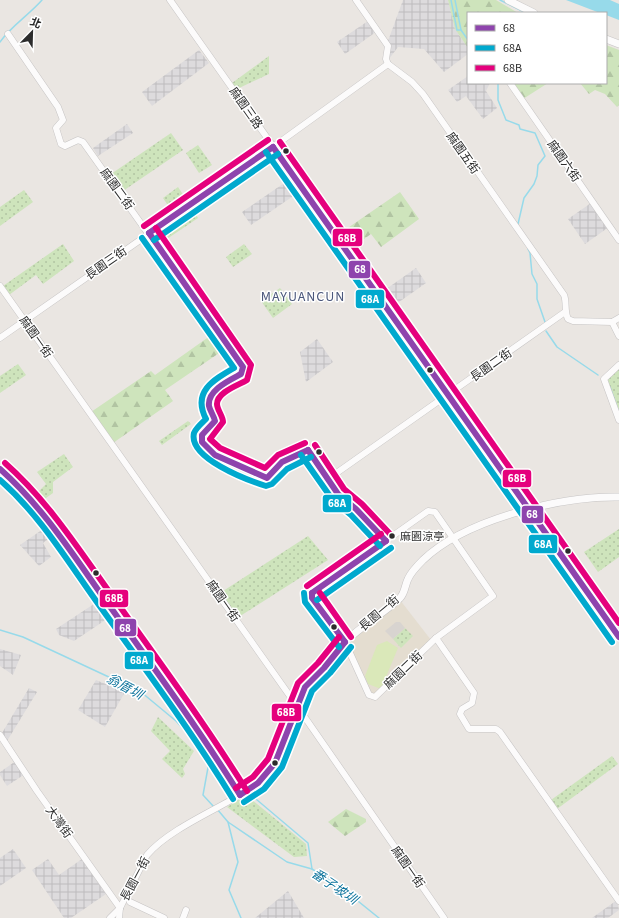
<svg xmlns="http://www.w3.org/2000/svg" width="619" height="918" font-family="'Source Sans 3','Noto Sans TC',sans-serif">
<defs>
<pattern id="industrial-grid" width="8" height="8" patternUnits="userSpaceOnUse"><rect width="8" height="8" fill="#dddbdd"/><path d="M0 4h8M4 0v8" fill="none" stroke="#bebcbe"/></pattern>
<pattern id="grass-dots" width="8" height="8" patternUnits="userSpaceOnUse"><rect width="8" height="8" fill="#cee4bc"/><path d="M2 2h.1M6 6h.1" fill="none" stroke="#b1c4a2" stroke-width="1.8" stroke-linecap="round"/></pattern>
<pattern id="forest-firs" width="22" height="20" patternUnits="userSpaceOnUse"><rect width="22" height="20" fill="#cee4bc"/><path d="M5 1l3.5 6h-7zM16 11l3.5 6h-7z" fill="#b1c4a2"/></pattern>
</defs>
<rect width="100%" height="100%" fill="#eae6e2"/>
<!-- industrial -->
<g fill="url(#industrial-grid)">
<polygon points="403,0 448,0 455,29 468,48 468,54 444,72 424,49 398,47 389,59 388,41"/>
<polygon points="368,21 376,32 345,54 337,42"/>
<polygon points="199,50 209,63 152,106 142,92"/>
<polygon points="468,76 468,83 490,83 486,91 497,108 483,119 466,96 457,102 448,90"/>
<polygon points="127,124 133,133 98,156 93,148"/>
<polygon points="293,177 302,190 251,225 242,212"/>
<polygon points="591,203 609,227 585,244 568,219"/>
<polygon points="416,268 426,283 392,307 382,292"/>
<polygon points="317,339 333,362 306,382 300,352"/>
<polygon points="49,525 55,534 43,543 51,557 39,566 20,545"/>
<polygon points="103,598 113,615 74,641 59,635 56,629"/>
<polygon points="0,649 21,655 13,675 0,666"/>
<polygon points="96,680 125,692 105,727 78,710"/>
<polygon points="29,688 37,692 7,741 2,733"/>
<polygon points="16,761 25,774 7,786 0,775 0,772"/>
<polygon points="13,849 26,868 0,886 0,858"/>
<polygon points="48,859 59,875 82,859 106,894 71,918 64,918 32,870"/>
<polygon points="288,891 304,918 255,918"/>
<polygon points="617,900 619,910 608,918 592,918"/>
</g>
<!-- education -->
<polygon fill="#e4ddd0" points="400,600 431,640 375,695 370,693 347,643"/>
<!-- grass -->
<g fill="url(#grass-dots)">
<polygon points="269,56 269,74 237,89 232,83"/>
<polygon points="171,133 183,150 123,191 111,174"/>
<polygon points="198,145 212,165 199,173 186,153"/>
<polygon points="178,187 188,202 173,213 163,198"/>
<polygon points="24,190 33,202 0,226 0,207"/>
<polygon points="191,207 198,218 161,243 153,232"/>
<polygon points="63,244 74,261 43,284 36,275 9,295 3,286"/>
<polygon points="244,244 252,254 233,267 226,257"/>
<polygon points="280,288 292,304 273,318 261,301"/>
<polygon points="18,364 26,375 0,393 0,376"/>
<polygon points="619,368 619,410 606,377"/>
<polygon points="188,421 191,424 162,445 159,441"/>
<polygon points="64,454 73,467 53,482 53,493 39,503 33,497 46,484 37,472"/>
<polygon points="619,529 619,557 598,572 584,552"/>
<polygon points="308,536 328,560 237,618 220,593"/>
<polygon points="405,628 413,636 401,648 393,639"/>
<polygon points="158,717 194,751 183,769 185,774 182,778 162,759 170,751 151,731"/>
<polygon points="612,756 618,764 557,809 551,800"/>
<polygon points="246,795 306,844 307,856 294,857 227,807"/>
</g>
<!-- forest -->
<g fill="url(#forest-firs)">
<polygon points="448,0 496,0 518,13 468,13 468,48 455,29"/>
<polygon points="606,45 619,50 619,105 617,107 605,94 595,90 589,94 580,83 606,83"/>
<polygon points="513,83 548,83 523,99"/>
<polygon points="400,192 419,219 381,247 371,234 350,249 339,234"/>
<polygon points="217,331 228,347 165,390 173,401 113,443 91,412 151,371 155,375"/>
<polygon points="346,809 366,819 366,822 345,836 328,822"/>
</g>
<!-- pitch -->
<polygon fill="#dae8b9" points="387,641 398,648 381,689 368,684 365,676 377,645"/>
<!-- plaza -->
<polygon fill="#d8d4d0" points="396,622 400,622 405,628 393,639 385,631"/>
<!-- water -->
<polygon fill="#97daea" points="566,0 610,0 619,4 619,20 606,15 606,13 600,13"/>
<g fill="none" stroke-linecap="round" stroke-linejoin="round">
<!-- stream -->
<g stroke="#97daea" stroke-width="1.5">
<polyline points="451,0 457,30 461,30"/>
<polyline points="455,0 461,30 468,40"/>
<polyline points="500,0 526,13"/>
<path d="M 0,42 C 11,26 29,15 42,0"/>
<polyline points="498,83 498,100 506,120 519,125 520,129 535,133 545,156 538,165 537,176 534,184 524,198 518,224"/>
<polyline points="528,249 530,253 532,274 537,284 537,299 545,322"/>
<polyline points="546,331 557,347 598,375"/>
<polyline points="610,387 618,410"/>
<path d="M 6,470 C 42,499 68,539 95,577"/>
<polyline points="100,584 136,634"/>
<polyline points="0,630 23,637 141,692 176,721 200,747 209,762 203,795 214,807"/>
<polyline points="140,640 204,731 231,774 244,787"/>
<polyline points="250,794 308,843 312,869"/>
<polyline points="217,809 228,822 287,862 312,869 343,889 379,918"/>
<polyline points="228,822 238,862 229,890 241,918"/>
</g>
<defs>
<g id="minor">
<polyline points="170,0 619,637"/>
<path d="M 356,0 L 388,46 L 386,59 L 388,64 L 412,82 L 423,94 L 564,295 C 567,302 564,311 568,319 L 573,321 L 612,322 L 619,318"/>
<path d="M 8,34 L 58,107 L 63,120 L 56,128 L 61,144 L 65,146 L 78,140 L 83,142 L 243,367 L 241,374 C 232,379 206,391 209,406 C 210,411 214,415 215,421 L 202,435 L 202,442 L 215,455 L 267,478 L 282,462 L 308,450 L 338,494 L 356,509 L 386,541"/>
<polyline points="510,83 619,240"/>
<polyline points="0,286 297,706 444,918"/>
<polyline points="612,322 619,336"/>
<polyline points="0,338 273,147 388,64"/>
<polyline points="619,365 604,379 619,420"/>
<polyline points="328,479 565,312"/>
<polygon points="428,511 435,512 493,596 436,638 375,697 369,695 345,642 312,598 312,593"/>
<polyline points="436,638 474,693 472,703 462,709 460,714 469,729 496,729 500,732 619,901"/>
<polyline points="0,735 37,791 120,908"/>
<polyline points="130,902 164,918"/>
<path d="M 110,918 L 120,908 L 147,855 C 167,831 213,811 240,795"/>
<polyline points="119,918 120,908"/>
<polyline points="183,918 186,910"/>
</g>
<g id="tertiary">
<polyline points="508,0 534,13"/>
<polyline points="606,39 619,44"/>
<path d="M 0,469 C 40,501 76,559 106,601 C 152,664 199,727 240,795 L 258,783 L 275,763 L 305,687 C 310,679 318,674 324,668 C 332,660 337,649 345,642 C 362,625 383,614 400,598 C 405,593 405,585 408,579 C 411,572 418,565 423,560 C 466,519 561,496 619,497"/>
</g>
</defs>
<!-- minor casing -->
<use href="#minor" stroke="#c6c4c4" stroke-width="7"/>
<!-- tertiary casing -->
<use href="#tertiary" stroke="#c6c4c4" stroke-width="8"/>
<!-- minor -->
<use href="#minor" stroke="#fcfbfb" stroke-width="6"/>
<!-- tertiary -->
<use href="#tertiary" stroke="#fcfbfb" stroke-width="7"/>
<defs>
<g id="bus-1">
<polyline points="273,147 619,637"/>
<path d="M 149,233 L 243,367 L 241,374 C 230,380 207,390 209,406 C 210,411 214,416 215,421 L 202,435 L 202,442 L 215,455 L 267,478 L 282,462 L 308,450"/>
<polyline points="149,233 273,147"/>
<polyline points="308,450 338,494 356,509 386,541"/>
<path d="M 0,469 C 43,507 73,555 106,601 C 152,665 198,728 240,795"/>
<polyline points="312,593 386,541"/>
<polyline points="312,593 312,598 345,642"/>
<polyline points="240,795 258,783 275,763 305,687 324,668 345,642"/>
</g>
<g id="bus-2">
<polyline points="266,152 612,642"/>
<path d="M 142,238 L 234,368 C 213,380 192,392 206,419 C 202,423 196,428 194,433 C 188,458 247,480 266,486 L 272,484 L 287,469 L 311,457"/>
<polyline points="154,240 278,154"/>
<polyline points="301,455 332,499 351,515 380,546"/>
<path d="M 0,480 C 40,515 68,562 99,605 C 145,669 192,732 233,799"/>
<polyline points="304,593 305,602 339,647"/>
<polyline points="317,600 391,548"/>
<polyline points="244,802 264,789 282,767 312,691 330,673 351,647"/>
</g>
<g id="bus-3">
<polyline points="280,142 619,623"/>
<polyline points="144,226 268,140"/>
<path d="M 156,228 L 251,365 L 247,380 C 239,385 217,392 217,404 C 217,410 223,416 223,422 L 210,439 L 220,448 L 265,468 L 278,455 L 305,443"/>
<polyline points="315,445 344,489 362,504 392,536"/>
<path d="M 5,463 C 49,502 79,550 113,597 C 159,661 205,724 247,791"/>
<polyline points="307,586 381,534"/>
<polyline points="320,593 351,637"/>
<polyline points="236,788 253,777 268,759 298,683 318,663 339,637"/>
</g>
</defs>
<!-- bus-1 casing -->
<use href="#bus-1" stroke="#fff" stroke-width="9"/>
<!-- bus-2 casing -->
<use href="#bus-2" stroke="#fff" stroke-width="9"/>
<!-- bus-3 casing -->
<use href="#bus-3" stroke="#fff" stroke-width="9"/>
<!-- bus-1 -->
<use href="#bus-1" stroke="#8e44ad" stroke-width="6"/>
<!-- bus-2 -->
<use href="#bus-2" stroke="#00a9ce" stroke-width="6"/>
<!-- bus-3 -->
<use href="#bus-3" stroke="#e5007d" stroke-width="6"/>
</g>
<!-- markers -->
<g fill="#2c2c2c" stroke="#fff" stroke-width="1.5">
<circle cx="286" cy="151" r="3.5"/>
<circle cx="430" cy="370" r="3.5"/>
<circle cx="319" cy="452" r="3.5"/>
<circle cx="392" cy="536" r="3.5"/>
<circle cx="568" cy="551" r="3.5"/>
<circle cx="96" cy="573" r="3.5"/>
<circle cx="334" cy="627" r="3.5"/>
<circle cx="275" cy="763" r="3.5"/>
</g>
<g text-anchor="middle" stroke-width="3" stroke-linejoin="round" paint-order="stroke">
<!-- bus labels -->
<g font-size="11" fill="#2c2c2c" stroke="#fff" text-anchor="start">
<text x="400" y="540">麻園涼亭</text>
</g>
<!-- street labels -->
<g font-size="12" fill="#2c2c2c" stroke="#fff">
<text transform="translate(246 108) rotate(55)" y="4">麻園三路</text>
<text transform="translate(463 153) rotate(55)" y="4">麻園五街</text>
<text transform="translate(564 161) rotate(55)" y="4">麻園六街</text>
<text transform="translate(117 189) rotate(54)" y="4">麻園二街</text>
<text transform="translate(106 263) rotate(-35)" y="4">長園三街</text>
<text transform="translate(36 337) rotate(55)" y="4">麻園一街</text>
<text transform="translate(491 365) rotate(-35)" y="4">長園二街</text>
<text transform="translate(223 601) rotate(55)" y="4">麻園一街</text>
<text transform="translate(379 613) rotate(-40)" y="4">長園一街</text>
<text transform="translate(403 670) rotate(-44)" y="4">麻園二街</text>
<text transform="translate(59 822) rotate(54)" y="4">大灣街</text>
<text transform="translate(408 867) rotate(55)" y="4">麻園一街</text>
<text transform="translate(135 879) rotate(-62)" y="4">長園一街</text>
</g>
<!-- water labels -->
<g font-size="13" font-style="italic" fill="#0f759d" stroke="#fff">
<text transform="translate(125 686) rotate(28)" y="5">翁厝圳</text>
<text transform="translate(335 886) rotate(34)" y="5">番子坡圳</text>
</g>
<!-- quarter labels -->
<g font-size="14" letter-spacing="1" fill="#4c587c" stroke="#fff">
<text x="303" y="301">MAYUANCUN</text>
</g>
</g>
<g stroke="#fff" stroke-width="1.5">
<rect x="332" y="228" width="31" height="19" rx="4" fill="#e5007d"/>
<rect x="348" y="260" width="23" height="19" rx="4" fill="#8e44ad"/>
<rect x="355" y="289" width="30" height="20" rx="4" fill="#00a9ce"/>
<rect x="502" y="469" width="30" height="19" rx="4" fill="#e5007d"/>
<rect x="322" y="494" width="30" height="19" rx="4" fill="#00a9ce"/>
<rect x="521" y="505" width="23" height="19" rx="4" fill="#8e44ad"/>
<rect x="528" y="534" width="30" height="20" rx="4" fill="#00a9ce"/>
<rect x="99" y="589" width="30" height="19" rx="4" fill="#e5007d"/>
<rect x="114" y="618" width="23" height="19" rx="4" fill="#8e44ad"/>
<rect x="124" y="651" width="30" height="19" rx="4" fill="#00a9ce"/>
<rect x="271" y="703" width="31" height="19" rx="4" fill="#e5007d"/>
</g>
<g font-size="11" text-anchor="middle" font-weight="bold" fill="#fff">
<text x="347" y="242">68B</text>
<text x="360" y="273">68</text>
<text x="370" y="303">68A</text>
<text x="517" y="482">68B</text>
<text x="337" y="507">68A</text>
<text x="532" y="518">68</text>
<text x="543" y="548">68A</text>
<text x="114" y="602">68B</text>
<text x="125" y="632">68</text>
<text x="139" y="664">68A</text>
<text x="286" y="716">68B</text>
</g>
<!-- legend -->
<rect x="467" y="12" width="140" height="72" fill="#ffffff" stroke="#ababab"/>
<rect x="475" y="25" width="20" height="6" fill="#8e44ad" stroke="#ababab"/>
<text x="503" y="32" font-size="12" fill="#2c2c2c">68</text>
<rect x="475" y="45" width="20" height="6" fill="#00a9ce" stroke="#ababab"/>
<text x="503" y="52" font-size="12" fill="#2c2c2c">68A</text>
<rect x="475" y="65" width="20" height="6" fill="#e5007d" stroke="#ababab"/>
<text x="503" y="72" font-size="12" fill="#2c2c2c">68B</text>
<!-- north arrow -->
<g transform="translate(32 32) rotate(23)" stroke="#ffffff" stroke-width="3" paint-order="stroke">
<path d="M0-3L7 15L0 10L-7 15Z" fill="#2c2c2c"/>
<text y="-6" font-size="11" font-weight="bold" text-anchor="middle" fill="#2c2c2c">北</text>
</g>
</svg>
